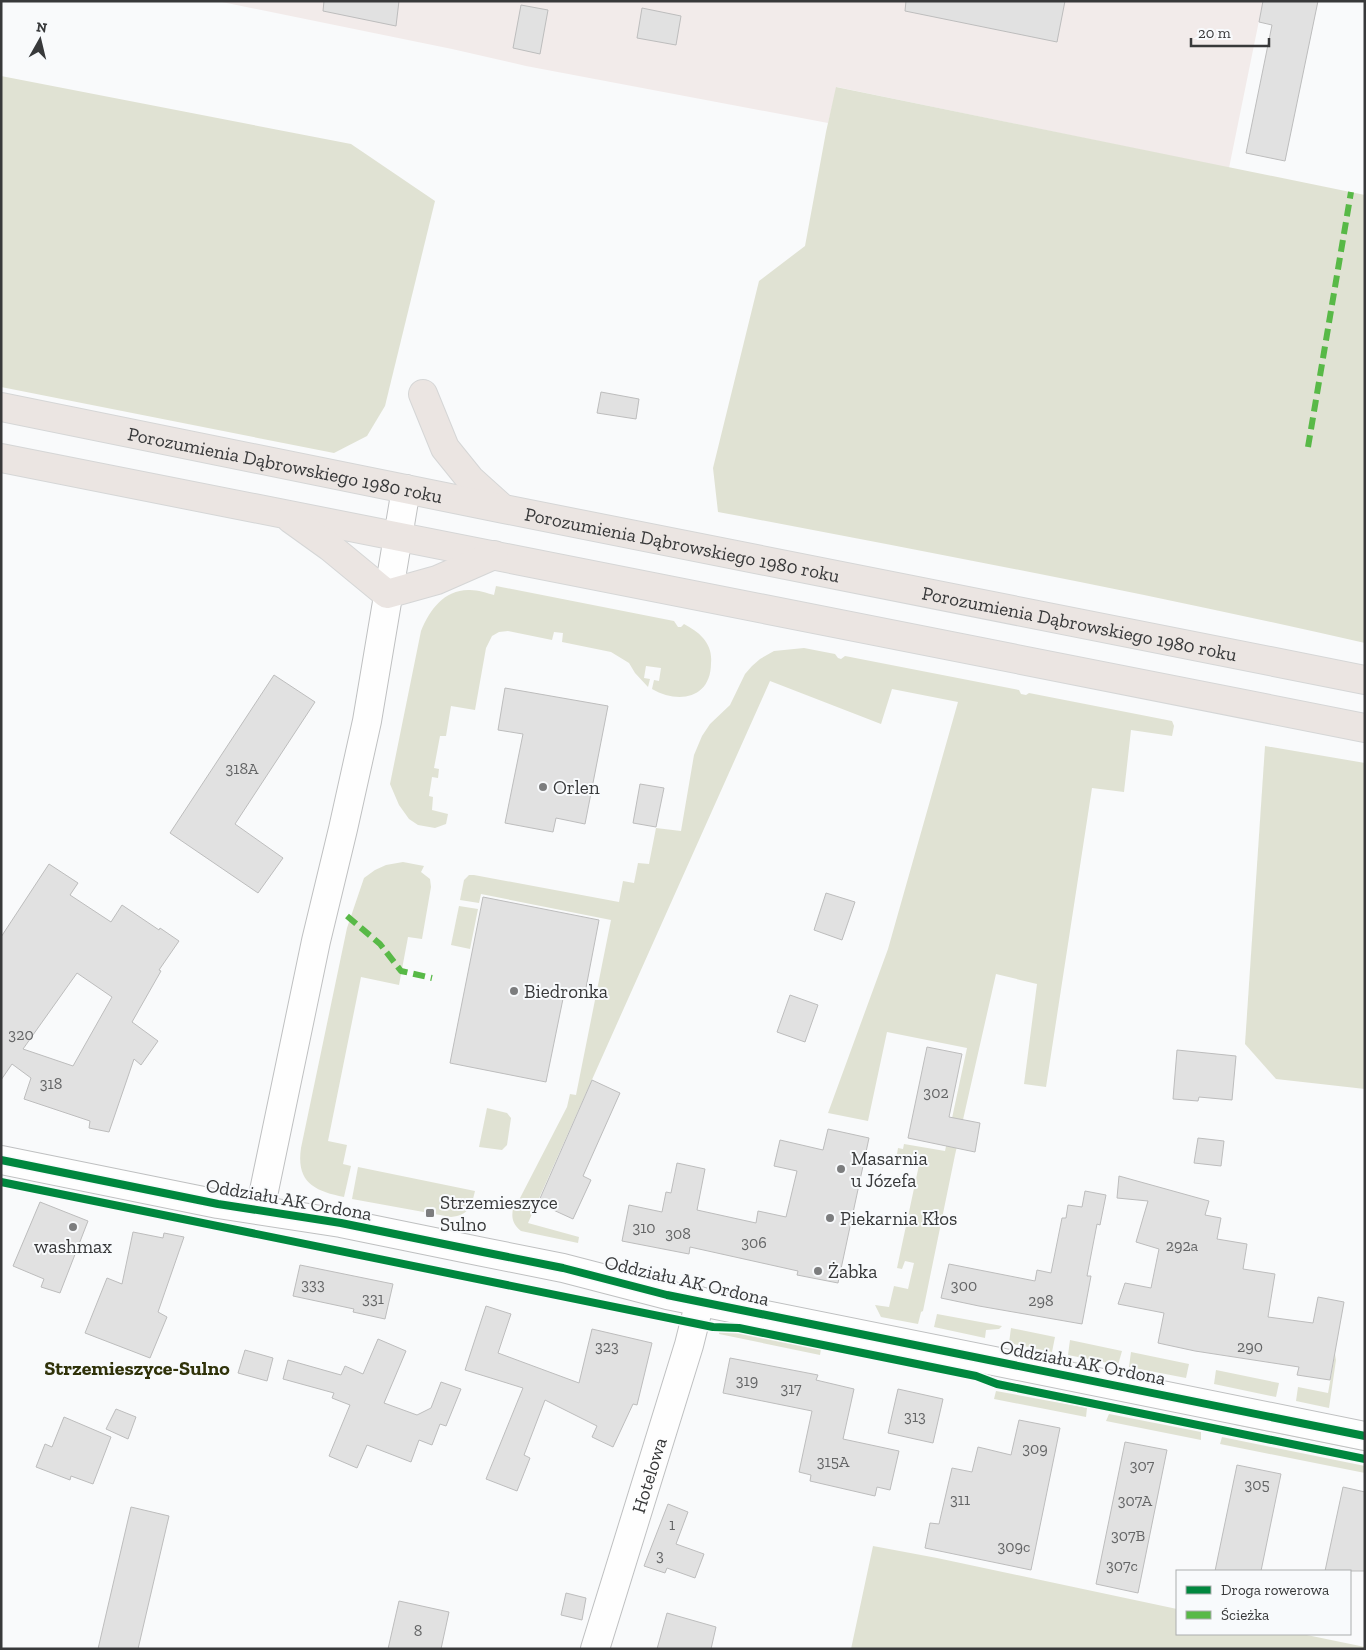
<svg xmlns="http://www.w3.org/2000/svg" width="1366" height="1650" font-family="'Zilla Slab',serif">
<rect width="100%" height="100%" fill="#f9fafb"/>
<!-- industrial -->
<polygon fill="#f2ebea" points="217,1 1263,1 1229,168 837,87 828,123 526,66 452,49"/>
<!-- green -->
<g fill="#e0e2d3">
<polygon points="1,76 351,144 435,201 385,406 367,436 334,453 1,387"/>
<path d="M 836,87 L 1365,195 L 1365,643 C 1150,594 934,553 718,512 L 713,468 L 759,281 L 805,246 L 826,132 Z"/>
<path d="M 496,586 L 674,621 L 678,627 L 681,627 L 684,624 C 691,628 698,632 703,638 C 709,645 712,653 711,663 C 711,699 678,704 652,689 L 654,680 L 659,681 L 661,668 L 646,666 L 644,678 L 650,679 L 648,687 L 635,673 L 629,663 L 611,652 L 562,642 L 563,633 L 554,632 L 552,640 L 508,631 L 499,632 L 492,636 L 486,648 L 475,710 L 451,706 L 446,736 L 440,736 L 434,768 L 439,769 L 438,778 L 432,777 L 429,796 L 433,797 L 432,810 L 448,814 L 446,824 L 435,828 L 418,825 L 409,819 L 399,805 L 390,784 L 421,631 C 430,609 445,589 470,590 C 478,590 487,593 494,595 Z"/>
<path d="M 804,648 L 835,654 L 838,658 L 841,659 L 845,656 L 1019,690 L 1021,694 L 1026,695 L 1029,693 L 1172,721 L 1174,726 L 1172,736 L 1131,730 L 1124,792 L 1092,788 L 1046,1087 L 1024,1084 L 1037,984 L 996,974 L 955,1155 L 923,1311 L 921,1312 L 918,1324 L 881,1317 L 875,1305 L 889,1307 L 894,1286 L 908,1289 L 914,1263 L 905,1261 L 902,1269 L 897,1268 L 919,1165 L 896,1160 L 898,1148 L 903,1149 L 904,1144 L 945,1151 L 967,1048 L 887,1032 L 868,1121 L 828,1113 L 888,949 L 958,702 L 892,689 L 881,724 L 770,681 L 528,1223 L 579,1237 L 578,1243 L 521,1231 C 509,1221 512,1213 515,1200 L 519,1200 L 567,1107 L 570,1094 L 576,1095 L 611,920 L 481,894 L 479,903 L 460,900 L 464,880 L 469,875 L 474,875 L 619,902 L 623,881 L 634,883 L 638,863 L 649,864 L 656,828 L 681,831 L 694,755 L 702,736 L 710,724 L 730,705 L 745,674 L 752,666 L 760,659 L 774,651 Z"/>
<polygon points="1265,746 1365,763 1365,1089 1276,1079 1245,1044"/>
<path d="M 403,862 L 424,866 L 421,872 L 430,879 L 431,887 L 422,939 L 408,937 L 399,985 L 361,977 L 328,1141 L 347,1145 L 343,1164 L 351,1166 L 344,1197 C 314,1191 296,1182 301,1148 L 347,928 L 364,878 L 375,870 L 386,865 Z"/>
<polygon points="459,906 478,909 470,949 451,945"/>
<polygon points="487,1108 507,1113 511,1118 507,1145 502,1150 479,1147"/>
<path d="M 358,1167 L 475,1191 C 471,1207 469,1215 451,1217 L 352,1199 Z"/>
<polygon points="937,1314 1002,1326 999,1329 986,1330 985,1338 934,1327"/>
<polygon points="719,1328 821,1349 820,1355 719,1334"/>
<polygon points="1011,1328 1055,1337 1052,1352 1009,1343"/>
<polygon points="1070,1340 1122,1351 1118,1365 1068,1355"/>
<polygon points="1131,1352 1189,1364 1186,1378 1129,1367"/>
<polygon points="1335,1354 1336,1360 1329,1408 1296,1401 1298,1387 1328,1393"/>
<polygon points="1216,1370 1279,1383 1276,1397 1214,1384"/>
<polygon points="996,1391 1087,1408 1086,1417 994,1399"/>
<polygon points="1109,1414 1201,1432 1201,1440 1106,1421"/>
<polygon points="1240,1424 1365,1449 1364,1451 1235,1425"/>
<polygon points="1222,1437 1365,1466 1365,1473 1220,1444"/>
<polygon points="873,1546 937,1558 1177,1609 1177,1634 1302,1634 1365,1647 1365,1649 851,1649"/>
</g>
<!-- building -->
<g fill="#e1e1e1" stroke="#bdbdbd" fill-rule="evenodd">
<polygon points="324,1 399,1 396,26 323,11"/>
<polygon points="906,1 1065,1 1057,42 905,11"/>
<polygon points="1263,1 1318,1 1285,161 1246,153 1272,25 1259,22"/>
<polygon points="521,5 548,10 540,54 513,48"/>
<polygon points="642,8 681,16 676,45 637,38"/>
<polygon points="601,392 639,399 636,419 597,413"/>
<polygon points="274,675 315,702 235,824 283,858 258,893 170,833"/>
<polygon points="505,688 608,706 585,824 556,818 553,832 505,823 523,734 498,730"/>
<polygon points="640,784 664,788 656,827 633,823"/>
<path d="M 49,864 L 78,883 L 70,895 L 111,922 L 122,905 L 159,930 L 160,928 L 179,941 L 159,970 L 161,971 L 132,1022 L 158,1041 L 141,1065 L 134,1059 L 109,1132 L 89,1128 L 90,1121 L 24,1099 L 31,1078 L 12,1064 L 1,1080 L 1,937 ZM 77,973 L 112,997 L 73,1066 L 23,1049 Z"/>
<polygon points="826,893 855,902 842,940 814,930"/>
<polygon points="483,897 599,920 585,993 565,989 546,1082 450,1063"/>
<polygon points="790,995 818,1005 805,1042 777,1032"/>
<polygon points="927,1047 962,1054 949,1117 980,1123 975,1152 908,1138"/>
<polygon points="1177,1050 1236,1056 1232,1100 1199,1097 1198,1101 1173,1099"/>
<polygon points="592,1080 620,1093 583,1176 591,1180 573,1219 538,1203"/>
<polygon points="828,1129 869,1138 838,1283 797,1275 798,1271 690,1247 689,1254 622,1241 629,1205 662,1212 666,1192 671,1193 677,1163 705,1169 697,1210 756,1223 758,1211 786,1217 797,1171 774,1166 780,1140 823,1150"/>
<polygon points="1198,1138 1224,1141 1221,1166 1194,1163"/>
<polygon points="1119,1176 1209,1201 1205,1215 1221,1218 1217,1239 1247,1244 1243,1269 1275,1274 1268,1317 1313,1323 1318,1297 1344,1302 1330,1380 1297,1375 1299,1367 1195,1351 1158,1343 1164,1313 1118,1304 1125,1283 1151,1288 1159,1249 1136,1242 1148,1201 1117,1198"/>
<polygon points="1085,1191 1106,1195 1100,1225 1097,1224 1087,1276 1091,1276 1082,1324 979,1306 941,1298 949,1264 1035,1281 1037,1270 1051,1273 1062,1218 1066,1218 1068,1205 1082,1207"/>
<polygon points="40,1202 88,1221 60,1293 41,1287 44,1279 13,1266"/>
<polygon points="133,1232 163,1238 164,1233 184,1237 158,1312 167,1317 150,1358 85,1333 107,1278 122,1284"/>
<polygon points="300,1265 393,1284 385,1319 353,1312 354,1309 293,1296"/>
<polygon points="486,1306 511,1314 498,1353 579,1383 592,1329 652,1343 637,1405 633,1404 613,1447 592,1437 597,1426 545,1400 524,1455 530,1458 517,1491 486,1479 523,1388 465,1370"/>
<polygon points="378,1339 406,1351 384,1403 417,1415 431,1408 441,1382 461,1389 446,1426 440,1424 432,1445 419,1440 411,1462 367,1445 357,1468 329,1456 350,1405 332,1398 334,1393 283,1379 288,1360 341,1375 345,1366 363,1374"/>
<polygon points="245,1350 273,1358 267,1381 238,1373"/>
<polygon points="730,1358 818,1375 816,1380 854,1389 843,1439 899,1451 890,1490 877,1487 875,1496 810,1481 811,1475 799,1472 812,1411 723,1393"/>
<polygon points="898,1389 943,1399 933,1443 888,1433"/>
<polygon points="116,1409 136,1417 128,1439 106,1429"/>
<polygon points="64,1417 111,1437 93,1484 71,1476 70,1480 36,1467 45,1444 52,1447"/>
<polygon points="1019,1420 1060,1428 1031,1570 925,1548 930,1523 939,1524 952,1468 972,1472 978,1447 1011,1455"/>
<polygon points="1125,1442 1167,1450 1138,1593 1096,1584"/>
<polygon points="1237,1465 1281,1474 1261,1571 1215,1571"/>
<polygon points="1343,1487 1365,1492 1365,1571 1325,1571"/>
<polygon points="668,1504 688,1512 676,1544 704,1554 695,1578 667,1568 665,1573 644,1566"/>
<polygon points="131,1507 169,1516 138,1649 98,1649"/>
<polygon points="566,1593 586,1598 582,1620 561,1615"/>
<polygon points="399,1601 449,1612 441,1649 388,1649"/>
<polygon points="667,1613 716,1627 711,1649 657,1649"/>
</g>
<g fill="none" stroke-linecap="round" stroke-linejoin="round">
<defs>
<g id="street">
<polyline points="260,1210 316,941 343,829 367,721 406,489"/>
<path id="s1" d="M 595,1649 L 689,1345 L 700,1301"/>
</g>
<polyline id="secondary" points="1,1160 218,1204 341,1223 483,1252 563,1268 667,1295 1365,1436"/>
<g id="primary">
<polyline points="423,394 445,448 470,479 502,508"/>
<path id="s2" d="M 1,407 L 504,509 L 1365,680"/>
<polyline points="1,458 1365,728"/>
<polyline points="291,519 330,547 387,594 437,580 494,555"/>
</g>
</defs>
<!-- street casing -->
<use href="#street" stroke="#bfc0c1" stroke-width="30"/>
<!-- secondary casing -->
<use href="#secondary" stroke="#bfc0c1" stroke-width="30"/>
<!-- primary casing -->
<use href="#primary" stroke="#d5d6d6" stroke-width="30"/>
<!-- street -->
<use href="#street" stroke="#fefefe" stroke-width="28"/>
<!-- secondary -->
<use href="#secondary" stroke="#fefefe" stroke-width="28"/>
<!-- primary -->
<use href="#primary" stroke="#ebe5e2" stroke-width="28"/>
<!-- quiet -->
<g stroke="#58b947" stroke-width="6" stroke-dasharray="12 6" stroke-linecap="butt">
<polyline points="1308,447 1351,192"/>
<polyline points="347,916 380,944 401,971 432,978"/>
</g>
<defs>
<g id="cycleway">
<polyline points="1,1160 218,1204 341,1223 483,1252 563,1268 667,1295 1365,1436"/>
<polyline points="1,1182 713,1327 739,1328 976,1376 997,1384 1365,1459"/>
</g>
</defs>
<!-- cycleway casing -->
<use href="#cycleway" stroke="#f8fafc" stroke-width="11"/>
<!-- cycleway -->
<use href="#cycleway" stroke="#00873e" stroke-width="8"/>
</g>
<!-- markers -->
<g fill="#7c7d7e" stroke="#f8fafc" stroke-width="2">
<circle cx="543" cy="787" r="5"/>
<circle cx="514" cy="991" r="5"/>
<circle cx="841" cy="1169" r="5"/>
<rect x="425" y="1208" width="10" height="10" rx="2.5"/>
<circle cx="830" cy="1218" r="5"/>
<circle cx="73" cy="1227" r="5"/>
<circle cx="818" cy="1271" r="5"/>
</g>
<g text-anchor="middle" stroke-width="4" stroke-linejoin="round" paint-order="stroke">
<!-- number labels -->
<g font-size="16" fill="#646566">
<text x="242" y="774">318A</text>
<text x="21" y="1040">320</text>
<text x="51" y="1089">318</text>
<text x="936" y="1098">302</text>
<text x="644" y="1233">310</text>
<text x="678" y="1239">308</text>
<text x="754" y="1248">306</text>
<text x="1182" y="1251">292a</text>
<text x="313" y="1290">333</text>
<text x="964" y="1291">300</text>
<text x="373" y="1304">331</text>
<text x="1041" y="1306">298</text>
<text x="607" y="1352">323</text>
<text x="1250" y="1352">290</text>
<text x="747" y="1386">319</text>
<text x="791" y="1394">317</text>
<text x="915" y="1422">313</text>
<text x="1035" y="1454">309</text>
<text x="833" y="1467">315A</text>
<text x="1142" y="1471">307</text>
<text x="1257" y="1490">305</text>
<text x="960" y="1505">311</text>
<text x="1135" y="1506">307A</text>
<text x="672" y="1530">1</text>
<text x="1128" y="1541">307B</text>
<text x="1014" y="1552">309c</text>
<text x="660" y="1561">3</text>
<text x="1122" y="1571">307c</text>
<text x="418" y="1636">8</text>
</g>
<!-- street labels -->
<g font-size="19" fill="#38393a" stroke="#f8fafc">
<text dy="7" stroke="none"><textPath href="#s2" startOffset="290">Porozumienia Dąbrowskiego 1980 roku</textPath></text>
<text dy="7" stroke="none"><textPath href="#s2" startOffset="695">Porozumienia Dąbrowskiego 1980 roku</textPath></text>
<text dy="7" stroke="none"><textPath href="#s2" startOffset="1100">Porozumienia Dąbrowskiego 1980 roku</textPath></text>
<text transform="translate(289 1199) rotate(10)" y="7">Oddziału AK Ordona</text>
<text transform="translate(687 1280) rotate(13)" y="7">Oddziału AK Ordona</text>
<text transform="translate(1083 1362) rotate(11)" y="7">Oddziału AK Ordona</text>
<text dy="7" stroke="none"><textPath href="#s1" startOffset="182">Hotelowa</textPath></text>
</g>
<!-- poi labels -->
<g font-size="19" fill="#38393a" stroke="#f8fafc" text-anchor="start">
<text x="553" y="794">Orlen</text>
<text x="524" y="998">Biedronka</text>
<text x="851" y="1165">Masarnia<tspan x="851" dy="22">u Józefa</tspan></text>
<text x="440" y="1209">Strzemieszyce<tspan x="440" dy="22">Sulno</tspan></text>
<text x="840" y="1225">Piekarnia Kłos</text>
<text x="73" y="1253" text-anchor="middle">washmax</text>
<text x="828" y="1278">Żabka</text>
</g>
<!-- neighbourhood labels -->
<g font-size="20" font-weight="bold" fill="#303209" stroke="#f8fafc">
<text x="137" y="1375">Strzemieszyce-Sulno</text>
</g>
</g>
<!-- border -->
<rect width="1366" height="1650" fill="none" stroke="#38393a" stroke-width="5"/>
<!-- legend -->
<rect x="1176" y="1570" width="175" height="65" fill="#f8fafc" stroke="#abadae"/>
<rect x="1186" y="1586" width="25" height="8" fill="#00873e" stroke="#abadae"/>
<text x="1221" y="1595" font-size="15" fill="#38393a">Droga rowerowa</text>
<rect x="1186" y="1611" width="25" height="8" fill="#58b947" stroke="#abadae"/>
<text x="1221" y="1620" font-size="15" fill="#38393a">Ścieżka</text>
<!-- north arrow -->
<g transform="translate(40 40) rotate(8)" stroke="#f8fafc" stroke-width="4" paint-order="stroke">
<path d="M0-4L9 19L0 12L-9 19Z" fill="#38393a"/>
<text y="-8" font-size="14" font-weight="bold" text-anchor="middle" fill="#38393a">N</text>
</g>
<!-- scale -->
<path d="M1191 38v8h78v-8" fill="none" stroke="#38393a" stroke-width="2.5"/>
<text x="1198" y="38" font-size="15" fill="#38393a" stroke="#f8fafc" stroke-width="4" paint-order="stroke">20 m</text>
</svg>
